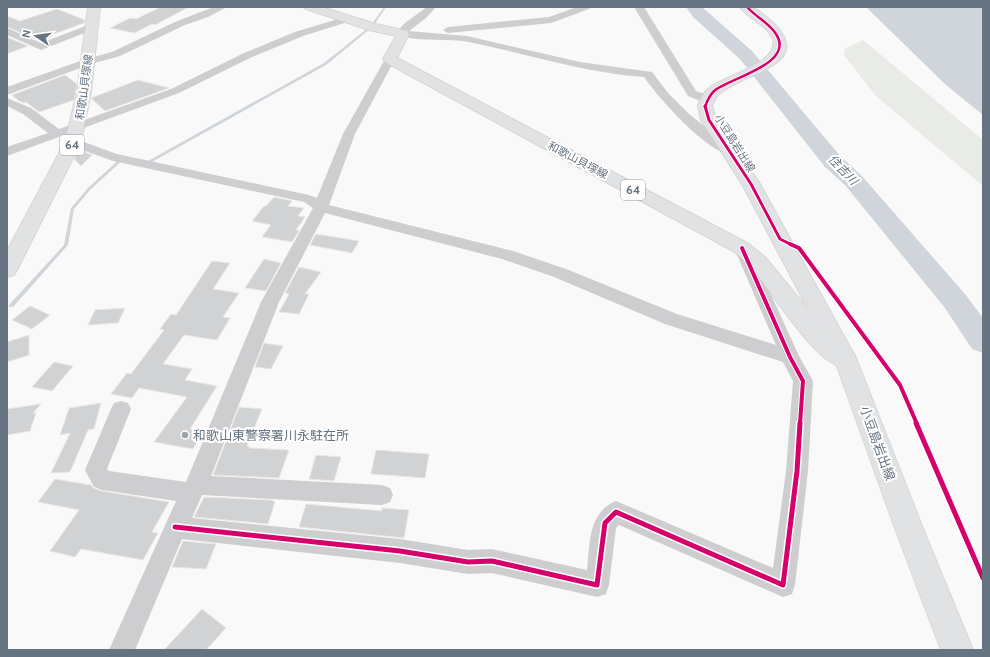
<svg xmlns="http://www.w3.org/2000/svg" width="990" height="657" font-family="Cabin,'Noto Sans JP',sans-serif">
<rect width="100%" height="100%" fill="#f9f9f9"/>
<!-- green -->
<polygon fill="#e8ebe6" points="863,40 983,140 983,186 876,96 844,55 845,49"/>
<!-- water -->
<polygon fill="#cfd5da" points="866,7 983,7 983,115 946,85"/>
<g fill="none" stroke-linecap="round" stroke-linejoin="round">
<!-- stream -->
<g fill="#cfd5da" fill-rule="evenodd">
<polygon points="384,7 386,7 374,25 372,25 372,24"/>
<polygon points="368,28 370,29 326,65 150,163 148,163 143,161 145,160 148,161 324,63"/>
<polygon points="122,157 124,157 125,158 90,190 74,209 68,245 13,307 9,307 9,305 64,245 71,208 88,188"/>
</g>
<!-- river -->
<polygon fill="#cfd5da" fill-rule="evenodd" points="686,7 702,7 752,51 841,157 861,175 965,294 983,318 983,353 972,349 945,308 845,185 825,167 740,59 693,17"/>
</g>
<!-- building -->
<g fill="#d0d2d3" stroke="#e8e8e8">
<polygon points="161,7 189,7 155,25 152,24 134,33 110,28 130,18 136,19"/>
<polygon points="57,9 85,20 84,23 48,36 51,37 41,41 7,27 7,16 20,21"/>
<polygon points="7,37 28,46 7,54"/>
<polygon points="65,75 77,84 74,100 39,112 26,102 24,103 19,101 12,95"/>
<polygon points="138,80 169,88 105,111 91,98"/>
<polygon points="79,150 92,155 81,166 74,159"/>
<polygon points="274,197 292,201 288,206 304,208 298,216 305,217 296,230 299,231 292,242 262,237 271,225 252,221 264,206 266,206"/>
<polygon points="316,234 359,241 352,253 310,245"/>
<polygon points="264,259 281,263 266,291 245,288"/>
<polygon points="212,261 230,263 213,289 239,293 223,317 230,318 217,340 184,335 163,364 192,369 185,380 217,386 190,429 204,432 193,449 154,442 187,397 139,388 132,398 111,394 127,373 131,374 164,330 160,329 171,314 176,315"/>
<polygon points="299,267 321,272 305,294 309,294 299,314 279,312 289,294 285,293"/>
<polygon points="30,306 50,315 32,329 12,320"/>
<polygon points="125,308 118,323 88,325 95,310"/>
<polygon points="29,335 29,355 7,362 7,342"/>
<polygon points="264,343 283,346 271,369 255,367"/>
<polygon points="54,362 73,366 52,391 32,387"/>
<polygon points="101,403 94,429 88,430 70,472 51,473 70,433 60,435 69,408"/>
<polygon points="41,404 33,413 36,413 30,431 7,435 7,409"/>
<polygon points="239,407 262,409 247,446 249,446 249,448 289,450 279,478 213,475"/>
<polygon points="376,450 429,454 425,478 371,474"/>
<polygon points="316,455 341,457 334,481 309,479"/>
<polygon points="55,479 91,485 93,488 102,491 169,502 152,532 158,533 143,560 81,549 75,557 50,551 79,510 38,502"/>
<polygon points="204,497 272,500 275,502 268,524 194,517"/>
<polygon points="306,504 382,511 382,508 409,510 404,538 299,527"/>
<polygon points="183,541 216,544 206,569 172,567"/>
<polygon points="202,609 226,628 206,650 164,650"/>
</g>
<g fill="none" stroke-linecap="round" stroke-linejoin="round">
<defs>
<path id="secondary" d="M 740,7 C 756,7 758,10 770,20 C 821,66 739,73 718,95 C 715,98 714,102 712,106 L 717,120 L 760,184 L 856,358 L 924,531 L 973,650 L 941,650 L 896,531 L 834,358 L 742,184 L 701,120 L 698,106 C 700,100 704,92 709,88 C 723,76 780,64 773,39 C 768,25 748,19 740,7 Z"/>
<g id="primary">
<polygon points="88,7 100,7 91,92 81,142 17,270 14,275 7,277 7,251 65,142 77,92"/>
<path d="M 304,7 L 322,7 L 376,24 L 407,31 L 409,34 L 397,58 L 749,244 L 765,257 L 825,330 L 838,343 L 853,352 L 856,358 L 853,364 C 851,365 847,367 844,367 C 815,365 771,289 751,267 C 746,262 740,257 735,252 L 385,62 L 383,59 L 396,36 L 369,30 L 306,9 Z"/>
</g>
</defs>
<!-- secondary casing -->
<use href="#secondary" stroke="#d6d7d8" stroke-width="2"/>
<!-- primary casing -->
<use href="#primary" stroke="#d6d7d7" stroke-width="2"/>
<!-- street -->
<g fill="#ceced0" fill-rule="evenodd">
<polygon points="214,7 227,7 208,17 185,25 120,56 91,64 7,95 7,87 83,60 112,52 177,21"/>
<path d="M 426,7 L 436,7 L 426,18 L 409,31 L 467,36 L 580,62 L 652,72 L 668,93 L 689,114 L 736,151 L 734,154 C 712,159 656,95 644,77 C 584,73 528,54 469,42 C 446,38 422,42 399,36 L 398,34 C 400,22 418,16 426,7 Z"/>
<polygon points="577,7 591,7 589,9 551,23 448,33 443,30 448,27 549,17"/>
<polygon points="634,7 644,7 696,91 711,96 713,99 711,102 703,102 688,96"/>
<polygon points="348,16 353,19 351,21 303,36 252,57 179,93 7,156 7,147 48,133 23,114 7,106 7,98 31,108 59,129 171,89 244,53 295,32"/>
<polygon points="91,24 95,25 96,27 95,29 41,50 7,35 7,28 41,43"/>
<path d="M 390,56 L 395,59 L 355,134 L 329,205 L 513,251 L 566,269 L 677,314 L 776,345 L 734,248 L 736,244 L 742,243 L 748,244 L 799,356 L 813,381 L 808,471 L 795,585 L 792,594 L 783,597 L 619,525 L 616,528 L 609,585 L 606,594 L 597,597 L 492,573 L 468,574 L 400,563 L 182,539 L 135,650 L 109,650 L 176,501 L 102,490 L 94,487 L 85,470 L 111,409 L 114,403 L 121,401 L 128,403 L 131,409 L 107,469 L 109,471 L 186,482 L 261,302 L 313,208 L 304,202 L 113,161 L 68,145 L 66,142 L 68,139 L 73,138 L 117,154 L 309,195 L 317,198 L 343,134 L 385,59 ZM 325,213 L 502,259 L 554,277 L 665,324 L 783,362 L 793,381 L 786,471 L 773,568 L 616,501 C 588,512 590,544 587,570 L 492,549 L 468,550 L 400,539 L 192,518 L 202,495 L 382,505 L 390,502 L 393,495 L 390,488 L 382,485 L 211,476 L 279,302 Z"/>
</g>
<!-- secondary -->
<use href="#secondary" fill="#e1e2e3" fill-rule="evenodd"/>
<!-- primary -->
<use href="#primary" fill="#e1e2e3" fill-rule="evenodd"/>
<defs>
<path id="cycleway-far3" d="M 705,107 C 707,101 710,95 714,91 C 729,78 796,64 776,34 C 769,23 756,17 747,7"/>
<polyline id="cycleway-far2" points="705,106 709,120 751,184 780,239 792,245"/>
<g id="cycleway-far1">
<polyline points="790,244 799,248 900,385 917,424"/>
<polyline points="742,248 790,357 803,381 800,424"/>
</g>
<g id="cycleway">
<polyline points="916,423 983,578"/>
<polyline points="175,527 400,551 468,562 492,561 597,585 605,523 616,512 783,585 797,471 800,423"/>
</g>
</defs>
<!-- cycleway-far3 casing -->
<use href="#cycleway-far3" stroke="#fff" stroke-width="4"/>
<!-- cycleway-far2 casing -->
<use href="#cycleway-far2" stroke="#fff" stroke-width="5"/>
<!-- cycleway-far1 casing -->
<use href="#cycleway-far1" stroke="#fff" stroke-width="6"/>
<!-- cycleway casing -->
<use href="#cycleway" stroke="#fff" stroke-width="8"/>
<!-- cycleway-far3 -->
<use href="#cycleway-far3" stroke="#d6006c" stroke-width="2.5"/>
<!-- cycleway-far2 -->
<use href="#cycleway-far2" stroke="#d6006c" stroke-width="3"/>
<!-- cycleway-far1 -->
<use href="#cycleway-far1" stroke="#d6006c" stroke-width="4"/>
<!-- cycleway -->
<use href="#cycleway" stroke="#d6006c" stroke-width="5"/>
</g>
<!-- markers -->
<circle fill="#99a3ac" stroke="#fff" stroke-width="1.5" cx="185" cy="435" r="4"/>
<g text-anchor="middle" stroke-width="4" stroke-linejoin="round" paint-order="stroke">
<!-- far-street labels -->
<g font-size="11" fill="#667482" stroke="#fff">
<text transform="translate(84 87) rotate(-82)" y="4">和歌山貝塚線</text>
<text transform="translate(735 143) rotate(58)" y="4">小豆島岩出線</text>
<text transform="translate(578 160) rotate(28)" y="4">和歌山貝塚線</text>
</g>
<!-- shield labels -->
<g fill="#fff" stroke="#949ea8" stroke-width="1">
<rect x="60" y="135" width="24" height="20" rx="3"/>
<rect x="621" y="180" width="24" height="20" rx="3"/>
</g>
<g font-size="12" font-weight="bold" fill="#667482">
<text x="72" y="149">64</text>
<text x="633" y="194">64</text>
</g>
<!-- far-water labels -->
<g font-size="12" font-style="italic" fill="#60737c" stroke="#fff">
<text transform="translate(843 170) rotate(46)" y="4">住吉川</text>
</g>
<!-- poi labels -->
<g font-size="13" fill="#667482" stroke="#fff" text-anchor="start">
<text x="193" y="440">和歌山東警察署川永駐在所</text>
</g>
<!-- street labels -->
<g font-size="13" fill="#667482" stroke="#fff">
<text transform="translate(878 443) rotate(70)" y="5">小豆島岩出線</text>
</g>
</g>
<!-- border -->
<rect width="990" height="657" fill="none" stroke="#667482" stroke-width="16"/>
<!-- north arrow -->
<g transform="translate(36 36) rotate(283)" stroke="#ffffff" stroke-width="3" paint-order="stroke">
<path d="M0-3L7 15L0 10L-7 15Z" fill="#667482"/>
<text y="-6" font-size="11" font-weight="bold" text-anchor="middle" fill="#667482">N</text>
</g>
</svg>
